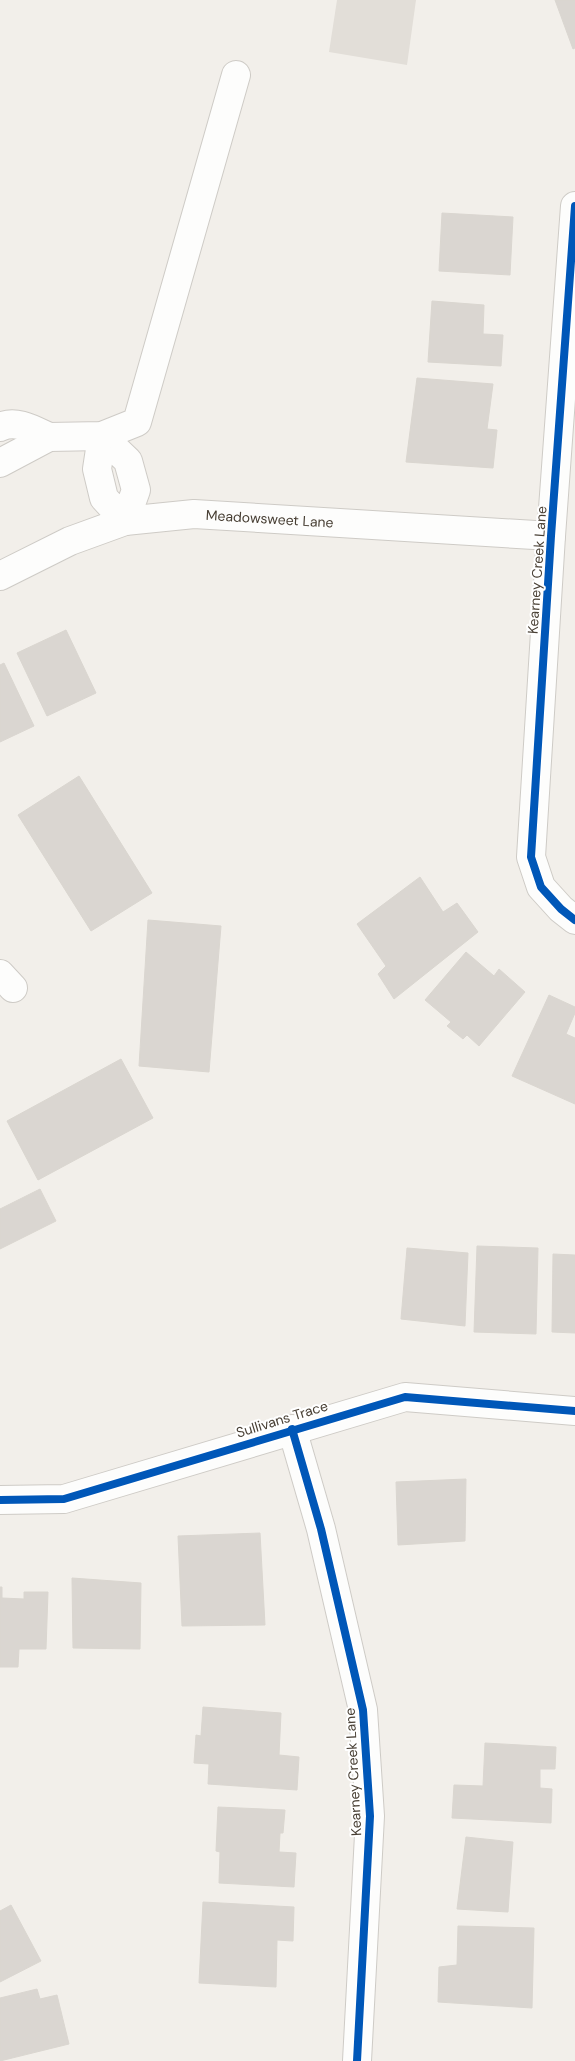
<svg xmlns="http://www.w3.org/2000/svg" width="575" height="2061" font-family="'DM Sans',sans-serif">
<rect width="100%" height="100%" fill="#f2efea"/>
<!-- industrial -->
<polygon fill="#e2ded8" points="337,0 416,0 407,65 329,52"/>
<!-- building -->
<g fill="#dad6d1" stroke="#dad6d0">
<polygon points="555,0 575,0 575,48 573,49"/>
<polygon points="442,213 513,217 510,275 439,271"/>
<polygon points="432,301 484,305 483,334 503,335 501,366 428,362"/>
<polygon points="417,378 493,384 487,429 497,430 493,468 406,462"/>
<polygon points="66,630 96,693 47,716 17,653"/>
<polygon points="4,663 34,726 0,742 0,665"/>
<polygon points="79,776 152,893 91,931 18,815"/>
<polygon points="420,877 443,912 457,903 478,932 394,999 378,974 386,966 357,924"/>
<polygon points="148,920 221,926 209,1072 139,1066"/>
<polygon points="466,952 494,976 499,969 525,992 479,1046 467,1035 463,1039 447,1026 451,1022 425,1000"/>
<polygon points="549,995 575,1007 575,1013 566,1034 575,1038 575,1104 512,1076"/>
<polygon points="121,1059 153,1118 38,1180 7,1121"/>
<polygon points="40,1189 56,1221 0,1249 0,1209"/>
<polygon points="477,1246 538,1248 536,1334 474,1332"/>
<polygon points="407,1248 468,1253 465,1326 401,1319"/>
<polygon points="553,1254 575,1255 575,1333 552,1332"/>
<polygon points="466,1479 465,1541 398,1545 396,1482"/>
<polygon points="260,1533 265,1625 182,1626 178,1536"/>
<polygon points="72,1578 141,1583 140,1649 73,1648"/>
<polygon points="0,1587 2,1587 2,1598 24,1599 24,1592 48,1592 46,1649 19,1649 18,1667 0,1667"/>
<polygon points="203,1707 281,1713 279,1755 299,1757 297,1790 208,1784 209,1764 194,1763 196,1735 201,1736"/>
<polygon points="485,1743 556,1747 555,1769 540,1769 540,1788 552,1789 551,1823 452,1818 454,1785 483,1786"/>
<polygon points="218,1807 285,1810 283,1833 280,1833 279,1852 296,1853 294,1887 219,1883 220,1852 216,1851"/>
<polygon points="466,1837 513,1842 508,1912 457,1909"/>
<polygon points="203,1902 294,1907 293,1941 277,1940 276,1987 199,1983"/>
<polygon points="11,1905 41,1961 0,1982 0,1911"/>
<polygon points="458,1926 534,1928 532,2008 438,2002 439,1967 457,1965"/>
<polygon points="37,1989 40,1999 57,1995 69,2044 0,2061 0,1998"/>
</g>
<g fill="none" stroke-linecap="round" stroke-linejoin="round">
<defs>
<g id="minor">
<polyline points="575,206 551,536 531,857 541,887 561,909 575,920"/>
<path d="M 0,427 C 16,419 34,430 49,437"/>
<polygon points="102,436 128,461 136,490 125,521 104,498 97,469"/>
<polyline points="0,463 49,437 102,436 137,422 236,75"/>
<path id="s1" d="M 0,576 L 70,541 L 125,521 L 194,514 L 551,536"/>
<polyline points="0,974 13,988"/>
<polyline points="292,1429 321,1529 363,1710 370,1816 357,2061"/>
<polyline points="0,1500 64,1499 405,1397 575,1411"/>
</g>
</defs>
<!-- minor casing -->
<use href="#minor" stroke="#cecbc6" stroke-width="30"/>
<!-- minor -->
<use href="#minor" stroke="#fdfdfc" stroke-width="28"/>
<defs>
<g id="cycleway">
<polyline points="575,206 551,536 531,857 541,887 561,909 575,920"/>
<polyline points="292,1429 321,1529 363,1710 370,1816 357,2061"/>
<polyline points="0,1500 64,1499 405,1397 575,1411"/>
</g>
</defs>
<!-- cycleway casing -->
<use href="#cycleway" stroke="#fff" stroke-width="11"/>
<!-- cycleway -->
<use href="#cycleway" stroke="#0057b8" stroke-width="8"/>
</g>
<g text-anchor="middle" stroke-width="4" stroke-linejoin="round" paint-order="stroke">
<!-- street labels -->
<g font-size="14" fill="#494035" stroke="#fff">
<text dy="5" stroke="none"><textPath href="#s1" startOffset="282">Meadowsweet Lane</textPath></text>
<text transform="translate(537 570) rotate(-86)" y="5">Kearney Creek Lane</text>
<text transform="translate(282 1419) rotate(-17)" y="5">Sullivans Trace</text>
<text transform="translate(353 1772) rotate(-93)" y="5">Kearney Creek Lane</text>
</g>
</g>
</svg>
